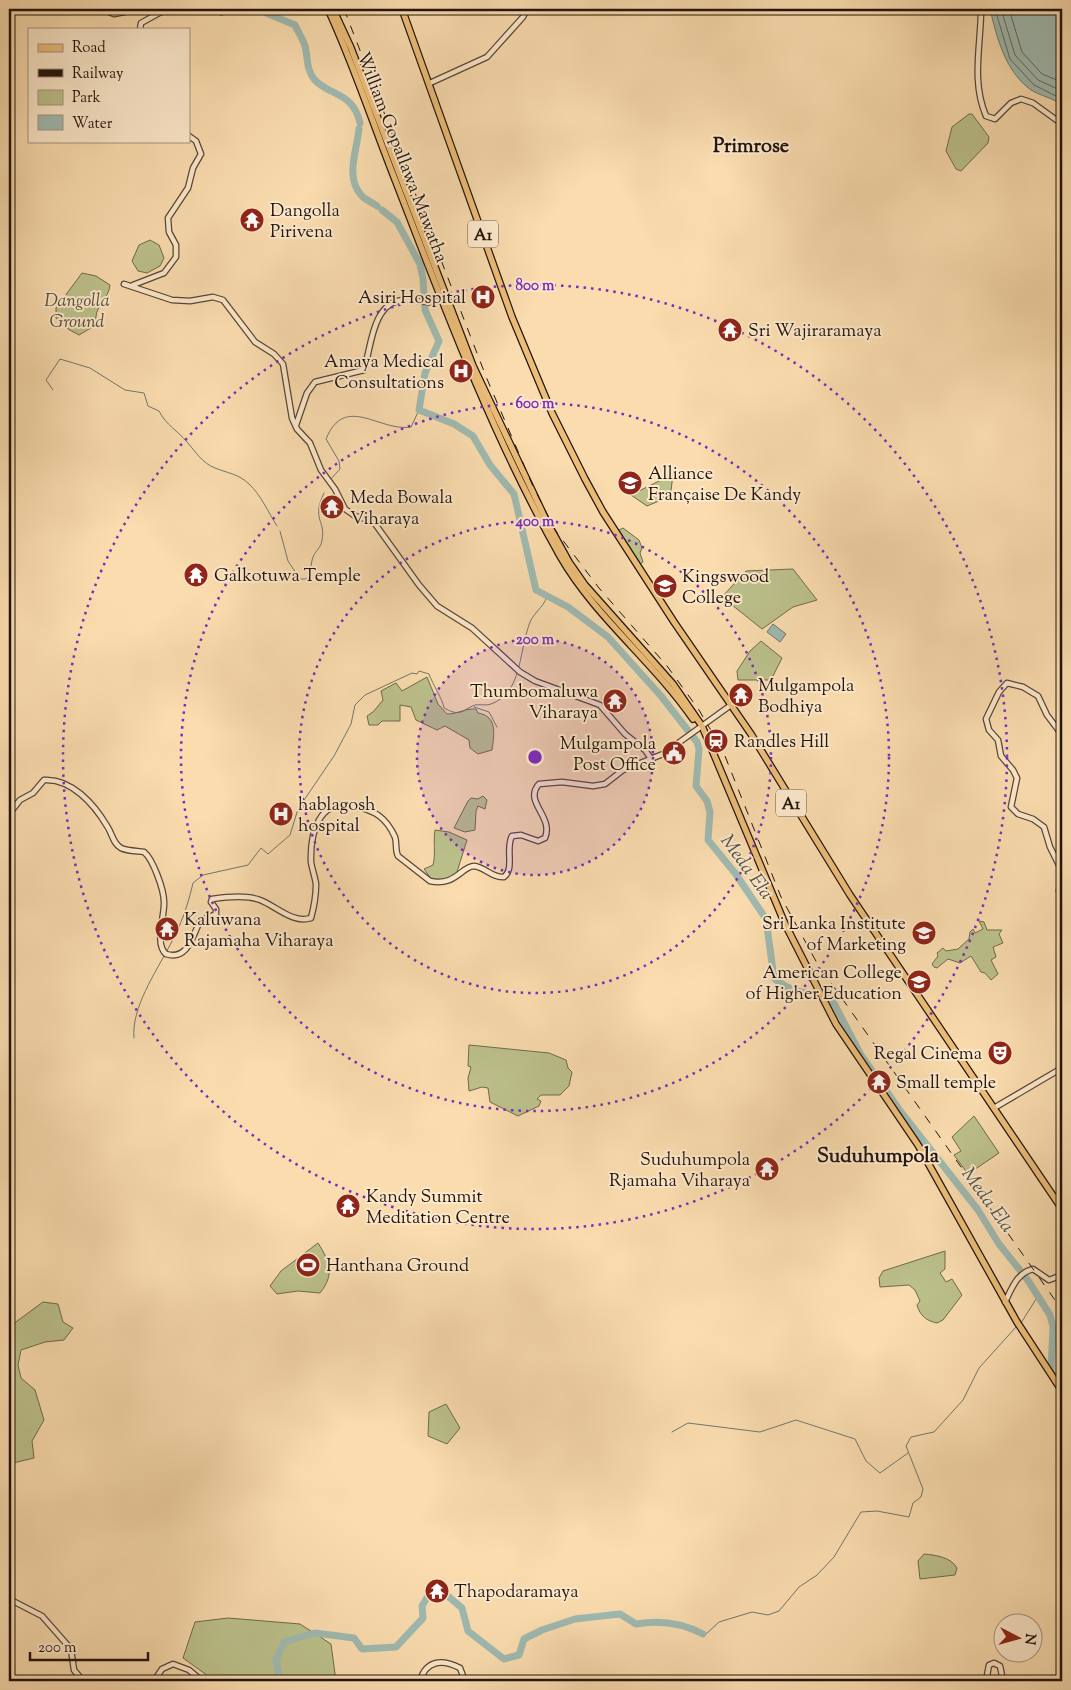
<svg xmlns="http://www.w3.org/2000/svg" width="1071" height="1690" font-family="'Sorts Mill Goudy',serif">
<rect width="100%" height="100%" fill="#fadcaf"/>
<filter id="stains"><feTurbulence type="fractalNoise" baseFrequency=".004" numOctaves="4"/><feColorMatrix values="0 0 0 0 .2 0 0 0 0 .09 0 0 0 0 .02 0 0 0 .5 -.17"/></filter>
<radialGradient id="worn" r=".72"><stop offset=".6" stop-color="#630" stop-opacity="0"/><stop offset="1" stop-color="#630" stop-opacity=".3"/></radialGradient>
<!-- green -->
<g fill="#bcc18c" stroke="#6e6a4c">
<polygon points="969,114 972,114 989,137 988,143 961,171 956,169 946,151 952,127"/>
<polygon points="150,240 159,245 164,258 160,266 147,273 138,271 132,261 139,245"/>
<path d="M 82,273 L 96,276 L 110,285 C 109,300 93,305 96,325 L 79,335 L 68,329 L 56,318 L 56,308 Z"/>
<polygon points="673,474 671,491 659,501 647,506 631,495"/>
<polygon points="623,528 639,540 642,548 640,553 643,562 640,564 619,530"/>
<polygon points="793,569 817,600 793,607 762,629 722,597 746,571"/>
<polygon points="761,641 782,658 771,680 738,680 737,671 750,651"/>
<path d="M 427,677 L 438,704 L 447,714 C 457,714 467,708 476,709 L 478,713 C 498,716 494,735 492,750 L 478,754 L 470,748 L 469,740 L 445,726 L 437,730 L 416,720 L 411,707 L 400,705 L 400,721 L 382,721 L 378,725 L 369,725 L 367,716 L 373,712 L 383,700 L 381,691 L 396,683 L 402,691 Z"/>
<polygon points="483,796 487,800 485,809 478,806 476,811 475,830 465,832 454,828 468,801 471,798 478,799"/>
<path d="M 435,830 L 449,832 L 467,840 L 456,875 L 440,881 L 432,880 L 424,869 L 433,865 C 436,853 433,842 435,830 Z"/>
<polygon points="979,921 984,922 987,930 1002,930 999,934 1003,943 993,947 996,957 991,960 998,974 991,980 985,973 981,972 971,956 960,963 948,959 937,968 934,967 932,964 938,956 937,953 943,948 946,951 958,949 969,939 970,932 973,929 975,933 983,929"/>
<polygon points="469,1045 549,1053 566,1060 568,1068 572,1072 569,1086 560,1095 541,1095 537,1099 541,1101 539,1106 518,1116 490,1102 488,1088 482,1087 469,1091 468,1078 471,1067 468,1066"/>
<polygon points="974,1116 999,1153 968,1174 954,1155 961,1151 952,1137"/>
<path d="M 318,1243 C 330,1262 335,1274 320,1293 L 298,1291 L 277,1294 L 270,1286 L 281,1271 Z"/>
<path d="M 945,1251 L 945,1269 L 940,1273 L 946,1282 L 952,1279 L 962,1295 L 943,1320 L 937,1323 C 927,1321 920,1316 917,1305 L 920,1301 L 915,1290 L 909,1285 L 880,1287 L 879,1278 L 883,1271 Z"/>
<polygon points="43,1302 58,1304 63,1322 73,1328 64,1340 45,1342 21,1350 18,1365 21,1378 35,1390 44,1420 32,1441 34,1458 9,1464 9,1327"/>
<polygon points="446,1404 460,1428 447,1444 428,1436 429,1412"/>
<path d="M 924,1554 C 935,1555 951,1557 957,1568 L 955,1575 L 920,1579 L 918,1561 Z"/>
<polygon points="228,1618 300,1624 331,1644 336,1681 215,1681 183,1658 195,1622"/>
</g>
<!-- water -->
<g fill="#9fbab1" stroke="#6d786f">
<path d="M 990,9 L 1062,9 L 1062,105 C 1053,98 1041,96 1031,90 C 1005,71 997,38 990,9 Z"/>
<polygon points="773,624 786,634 780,642 767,632"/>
</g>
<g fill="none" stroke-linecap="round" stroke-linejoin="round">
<!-- shore -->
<g stroke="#60675f" stroke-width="1">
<polyline points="995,9 1010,59 1034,85 1062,99"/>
<polyline points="1001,9 1015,55 1038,80 1062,91"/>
<polyline points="1009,9 1022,52 1042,74 1062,82"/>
</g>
<!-- stream -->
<g stroke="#6d786f" stroke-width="1">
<path d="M 53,390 L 46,380 L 60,359 L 90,368 L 125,390 L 144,393 L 148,406 L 159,411 C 166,425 178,431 187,442 C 196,452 202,463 215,468 C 227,473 239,474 249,484 C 261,495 268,512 277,526"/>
<path d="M 330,480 L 340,469 L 339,461 L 326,439 C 345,393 379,432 411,427 L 419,410"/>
<path d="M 280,531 L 288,561 L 300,579 L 306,579 C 312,573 310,565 313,557 C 316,550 321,548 322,540 C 326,520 311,520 324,493"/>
<polyline points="474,707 489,712 497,727"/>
<path d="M 134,1038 C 131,1008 156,972 170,945 C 181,925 188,905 193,883 L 203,875 L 248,865 L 261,848 L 268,854 L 290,835 L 298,809 L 334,756 L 351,724 L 355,705 L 365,695 L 412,673 L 417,674 L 419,671 L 429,674 C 433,685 443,700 444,708 C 461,717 460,711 475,705 C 480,704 486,706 491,704 C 522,693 519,652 529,625 C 532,614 543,608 547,597"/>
<polyline points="1021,1323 1038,1296"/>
<polyline points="672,1432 688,1423 760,1432 796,1420 855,1439 866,1461 880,1473 908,1453"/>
<polyline points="706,1634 719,1622 752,1612 768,1615 779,1611 799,1587 817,1575 834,1557 861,1512 877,1511 909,1517 913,1503 921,1497 923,1489 906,1446 911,1437 934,1432 963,1400 979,1368 1016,1327"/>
</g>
<!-- river -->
<g stroke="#9fbab1" stroke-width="7">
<path d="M 263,9 L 266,13 L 295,25 C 298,32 303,39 305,46 C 308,57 306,69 314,79 C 328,96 353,91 360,123"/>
<path d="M 359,129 C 357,150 345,177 361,195 C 365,200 372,202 377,206"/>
<path d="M 382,210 L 397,222 L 420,264 L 423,279 L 425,310 L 439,341 L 425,373 L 419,410 L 454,424 L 473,436 L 490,465 L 514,494 L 536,590 L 568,607 L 608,637 L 661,696 L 697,742 L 699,749 L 696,786 L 707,801 L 710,812 L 708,840 L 735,873 L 766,919 L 774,978 C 790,992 809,996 828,992 L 861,1055 L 901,1112 L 978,1210 L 999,1244 L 1027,1279 L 1050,1315 L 1053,1327 L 1051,1372 L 1062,1386"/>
<path d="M 280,1681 L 276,1660 L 284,1642 L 315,1633 L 354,1638 L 362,1649 L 396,1647 L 423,1618 L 422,1606 L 430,1593 L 436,1591 L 443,1592 L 462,1608 L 468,1631 L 504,1659 L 519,1655 L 524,1639 L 542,1630 L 575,1619 L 620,1614 L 636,1624 C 659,1620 682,1623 703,1634"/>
</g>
<defs>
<g id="tertiary">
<polyline points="102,9 114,14 140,9"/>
<polyline points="212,9 221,12 232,9"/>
<path d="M 981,9 C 981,45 971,81 986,116 L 995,119 L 1011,103 L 1021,99 L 1033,103 L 1062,124"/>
<polyline points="140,29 141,23 161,12 174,9"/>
<polyline points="430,83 487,57 523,17 527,9"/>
<polyline points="124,284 172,300 190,301 213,297 223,300 255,342 274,354 283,364 292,418 297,429 310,443 321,470 335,489 345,509 355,516 373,521 419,585 437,606 472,628 520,672 535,681 600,705 625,734 645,750 652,760"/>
<polyline points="133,285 164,273 176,257 176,245 169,232 168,218 188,188 193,168 201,154 196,141 189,136"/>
<path d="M 296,425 L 307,393 L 315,382 L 364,370 C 371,349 372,300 405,300 C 421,299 426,306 444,299"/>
<polyline points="1062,735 1047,715 1038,696 1023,687 1007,683 999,692 986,719 989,730 998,740 1001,756 1013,770 1017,778 1011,807 1018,814 1033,819 1044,827 1050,847 1062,871 1059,891 1062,897"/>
<path d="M 9,814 L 20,800 L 33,793 L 44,780 C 71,778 94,804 107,826 C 112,833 113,844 121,848 C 127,851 137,851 144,852 C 153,859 164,890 164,902 C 165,915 154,944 166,954 C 188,961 193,935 200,921 L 216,914 L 216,909 L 211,902 L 212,899 C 226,897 247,895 260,900 C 276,906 293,924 311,918 C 314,907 316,896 316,884 C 315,877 312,869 311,862 C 310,833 319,798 354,806 C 374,810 386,817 395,837 C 397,843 395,850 398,856 L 430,881 C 455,887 462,866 474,866 C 485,867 492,878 504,877 C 515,869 505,848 512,836 L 521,835 L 538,841 L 545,838 C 554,816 523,802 539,784 L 562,782 L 593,786 L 605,784 L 623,770 L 663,754 L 731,705"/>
<polyline points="994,1108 1062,1068"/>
<path d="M 1005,1302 C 1012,1288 1017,1273 1033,1269 L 1049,1280 L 1062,1275"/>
<polyline points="9,1599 42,1616 71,1649 74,1670 83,1681"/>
<polyline points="154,1681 162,1669 173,1664 189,1670 202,1681"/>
<path d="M 420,1681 C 426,1660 442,1659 460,1668 L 465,1681"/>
<polyline points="986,1681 989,1665 994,1663 1000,1666 1003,1681"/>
</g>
<g id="primary">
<path d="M 328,9 C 354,65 373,124 396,182 C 445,309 493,437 560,556 C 595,617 653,661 693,719"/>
<polyline points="333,9 351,48 473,366 547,522 569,562 585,585 673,684 702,726 785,924 836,1024 918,1145 1017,1322 1062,1391"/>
</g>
<polyline id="trunk" points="402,9 512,317 552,413 585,479 603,512 674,622 751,734 850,895 1062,1209"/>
</defs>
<!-- tertiary casing -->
<use href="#tertiary" stroke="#574636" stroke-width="7"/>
<!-- primary casing -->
<use href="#primary" stroke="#21140d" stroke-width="8"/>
<!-- trunk casing -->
<use href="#trunk" stroke="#21140d" stroke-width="8"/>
<!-- tertiary -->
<use href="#tertiary" stroke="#fce8cb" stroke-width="4.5"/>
<!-- primary -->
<use href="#primary" stroke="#edbe78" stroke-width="5.5"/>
<!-- trunk -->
<use href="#trunk" stroke="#edbe78" stroke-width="5.5"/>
<!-- rail -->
<polyline stroke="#21140d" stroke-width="1" stroke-dasharray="9 9" stroke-linecap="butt" points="344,9 487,379 532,484 555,530 599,588 667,666 699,710 723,751 781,897 817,963 1062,1310"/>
</g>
<!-- distance rings -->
<circle cx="535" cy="757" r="118" fill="#7b2cbf" fill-opacity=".12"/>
<g fill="none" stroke="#7b2cbf" stroke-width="2.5" stroke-dasharray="2.5 5">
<circle cx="535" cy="757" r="118"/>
<circle cx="535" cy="757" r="236"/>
<circle cx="535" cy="757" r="354"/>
<circle cx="535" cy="757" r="472"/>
</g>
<!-- icons -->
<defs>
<symbol id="temple-disc" viewBox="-11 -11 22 22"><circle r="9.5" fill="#8f2418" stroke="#fce8cb"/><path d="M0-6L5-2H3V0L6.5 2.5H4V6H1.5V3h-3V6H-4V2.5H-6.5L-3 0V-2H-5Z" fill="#fff"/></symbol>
<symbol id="hospital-disc" viewBox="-11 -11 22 22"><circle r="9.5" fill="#8f2418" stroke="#fce8cb"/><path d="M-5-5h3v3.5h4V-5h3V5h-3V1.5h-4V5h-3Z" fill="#fff"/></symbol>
<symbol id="school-disc" viewBox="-11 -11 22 22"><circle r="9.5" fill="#8f2418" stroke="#fce8cb"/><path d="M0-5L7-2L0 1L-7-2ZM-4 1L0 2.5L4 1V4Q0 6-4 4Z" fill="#fff"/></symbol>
<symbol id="station-disc" viewBox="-11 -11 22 22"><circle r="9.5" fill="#8f2418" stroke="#fce8cb"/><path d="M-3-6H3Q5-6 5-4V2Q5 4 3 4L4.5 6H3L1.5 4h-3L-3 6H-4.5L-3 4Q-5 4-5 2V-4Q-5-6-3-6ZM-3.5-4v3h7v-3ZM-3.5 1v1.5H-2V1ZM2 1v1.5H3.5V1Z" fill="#fff"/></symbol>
<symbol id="civic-disc" viewBox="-11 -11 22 22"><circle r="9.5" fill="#8f2418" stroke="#fce8cb"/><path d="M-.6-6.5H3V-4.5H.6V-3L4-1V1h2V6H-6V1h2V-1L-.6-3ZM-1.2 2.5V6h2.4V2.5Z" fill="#fff"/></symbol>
<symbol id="university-disc" viewBox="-11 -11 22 22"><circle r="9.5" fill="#8f2418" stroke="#fce8cb"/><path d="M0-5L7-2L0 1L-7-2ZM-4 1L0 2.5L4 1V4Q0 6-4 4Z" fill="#fff"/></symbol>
<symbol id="theatre-disc" viewBox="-11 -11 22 22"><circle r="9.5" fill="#8f2418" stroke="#fce8cb"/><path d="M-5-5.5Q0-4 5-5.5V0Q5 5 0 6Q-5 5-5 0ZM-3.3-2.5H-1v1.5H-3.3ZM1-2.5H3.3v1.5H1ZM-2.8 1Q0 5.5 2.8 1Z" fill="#fff"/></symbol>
<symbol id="stadium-disc" viewBox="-11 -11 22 22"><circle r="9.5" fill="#8f2418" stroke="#fce8cb"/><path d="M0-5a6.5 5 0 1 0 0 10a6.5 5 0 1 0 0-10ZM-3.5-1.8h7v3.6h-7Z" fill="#fff"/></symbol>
</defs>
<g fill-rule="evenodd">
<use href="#temple-disc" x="238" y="206" width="28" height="28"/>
<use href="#hospital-disc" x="469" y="283" width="28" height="28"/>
<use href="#temple-disc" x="716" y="316" width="28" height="28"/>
<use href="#hospital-disc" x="447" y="357" width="28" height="28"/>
<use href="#school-disc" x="616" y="469" width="28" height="28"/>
<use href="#temple-disc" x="318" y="493" width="28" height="28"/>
<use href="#temple-disc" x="182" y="561" width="28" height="28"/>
<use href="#school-disc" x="651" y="572" width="28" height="28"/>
<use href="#temple-disc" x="727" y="681" width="28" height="28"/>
<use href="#temple-disc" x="601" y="687" width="28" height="28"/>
<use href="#station-disc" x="702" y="727" width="28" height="28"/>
<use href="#civic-disc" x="660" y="739" width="28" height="28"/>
<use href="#hospital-disc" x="267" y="800" width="28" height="28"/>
<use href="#temple-disc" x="153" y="915" width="28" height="28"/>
<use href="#university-disc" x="910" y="919" width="28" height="28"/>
<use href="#university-disc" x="905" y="968" width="28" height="28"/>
<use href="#theatre-disc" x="986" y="1039" width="28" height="28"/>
<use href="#temple-disc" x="865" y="1068" width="28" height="28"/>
<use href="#temple-disc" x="753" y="1155" width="28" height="28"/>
<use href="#temple-disc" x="334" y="1192" width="28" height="28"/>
<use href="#stadium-disc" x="294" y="1251" width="28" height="28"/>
<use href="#temple-disc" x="423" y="1577" width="28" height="28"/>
</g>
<g text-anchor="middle" stroke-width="4" stroke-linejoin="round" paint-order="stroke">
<!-- shield labels -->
<g fill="#fce8cb" stroke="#635446" stroke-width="1">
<rect x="468" y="220.5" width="30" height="27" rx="4"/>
<rect x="776" y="789.5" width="30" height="27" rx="4"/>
</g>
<g font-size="16" font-weight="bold" fill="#21140d">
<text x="483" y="240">A1</text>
<text x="791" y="809">A1</text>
</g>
<!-- street labels -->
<g font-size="18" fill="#21140d" stroke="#fce8cb">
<text transform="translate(403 157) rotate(69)" y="6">William Gopallawa Mawatha</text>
</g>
<!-- poi labels -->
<g font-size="18" fill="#21140d" stroke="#fce8cb" text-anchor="start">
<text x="270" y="216">Dangolla<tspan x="270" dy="21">Pirivena</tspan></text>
<text x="466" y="303" text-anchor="end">Asiri Hospital</text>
<text x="748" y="336">Sri Wajiraramaya</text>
<text x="444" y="367" text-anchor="end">Amaya Medical<tspan x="444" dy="21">Consultations</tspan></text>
<text x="648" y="479">Alliance<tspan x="648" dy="21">Française De Kandy</tspan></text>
<text x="350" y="503">Meda Bowala<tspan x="350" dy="21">Viharaya</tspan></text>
<text x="214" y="581">Galkotuwa Temple</text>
<text x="682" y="582">Kingswood<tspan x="682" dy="21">College</tspan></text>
<text x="758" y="691">Mulgampola<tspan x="758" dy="21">Bodhiya</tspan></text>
<text x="598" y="697" text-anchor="end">Thumbomaluwa<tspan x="598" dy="21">Viharaya</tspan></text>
<text x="734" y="747">Randles Hill</text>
<text x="656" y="749" text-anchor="end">Mulgampola<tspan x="656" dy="21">Post Office</tspan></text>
<text x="298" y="810">hablagosh<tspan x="298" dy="21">hospital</tspan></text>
<text x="184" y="925">Kaluwana<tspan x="184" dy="21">Rajamaha Viharaya</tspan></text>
<text x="906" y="929" text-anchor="end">Sri Lanka Institute<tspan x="906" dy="21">of Marketing</tspan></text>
<text x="902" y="978" text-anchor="end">American College<tspan x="902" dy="21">of Higher Education</tspan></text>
<text x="982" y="1059" text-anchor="end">Regal Cinema</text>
<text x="896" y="1088">Small temple</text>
<text x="750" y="1165" text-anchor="end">Suduhumpola<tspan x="750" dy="21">Rjamaha Viharaya</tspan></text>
<text x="366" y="1202">Kandy Summit<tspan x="366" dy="21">Meditation Centre</tspan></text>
<text x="326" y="1271">Hanthana Ground</text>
<text x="454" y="1597">Thapodaramaya</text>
</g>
<!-- park labels -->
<g font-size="18" font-style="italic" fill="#575139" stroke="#fce8cb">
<text x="77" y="306">Dangolla<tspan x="77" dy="21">Ground</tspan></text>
</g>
<!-- water labels -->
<g font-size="19" font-style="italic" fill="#4d4e46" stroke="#fce8cb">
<text transform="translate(748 866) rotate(54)" y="7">Meda Ela</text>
<text transform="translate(989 1199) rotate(54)" y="7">Meda Ela</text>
</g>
<!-- quarter labels -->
<g font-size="20" font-weight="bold" fill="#21140d" stroke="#fce8cb">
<text x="751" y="152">Primrose</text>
<text x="878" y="1162">Suduhumpola</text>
</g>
</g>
<circle cx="535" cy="757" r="8" fill="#7b2cbf" stroke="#fce8cb" stroke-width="2.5"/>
<g font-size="15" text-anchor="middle" font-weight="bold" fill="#7b2cbf" stroke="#fce8cb" stroke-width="4" stroke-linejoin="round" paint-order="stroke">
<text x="535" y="290">800 m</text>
<text x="535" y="408">600 m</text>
<text x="535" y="526">400 m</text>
<text x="535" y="644">200 m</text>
</g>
<!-- margin -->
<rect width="1071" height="1690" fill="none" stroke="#fadcaf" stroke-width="30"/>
<rect x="10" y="10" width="1051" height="1670" fill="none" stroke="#21140d" stroke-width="2.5"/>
<rect x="15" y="15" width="1041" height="1660" fill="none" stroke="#21140d"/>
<!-- legend -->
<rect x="28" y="28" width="162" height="115" fill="#fce8cb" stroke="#a4937f"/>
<rect x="38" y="44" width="25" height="8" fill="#edbe78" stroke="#a4937f"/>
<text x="72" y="52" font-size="15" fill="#21140d">Road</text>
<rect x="38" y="69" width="25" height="8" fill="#21140d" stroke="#a4937f"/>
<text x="72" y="78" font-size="15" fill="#21140d">Railway</text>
<rect x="38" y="90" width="25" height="15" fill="#bcc18c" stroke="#a4937f"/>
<text x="72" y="102" font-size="15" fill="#21140d">Park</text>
<rect x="38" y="115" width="25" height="15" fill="#9fbab1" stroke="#a4937f"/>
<text x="72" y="128" font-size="15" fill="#21140d">Water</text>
<!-- north arrow -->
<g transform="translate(1018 1638) rotate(96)"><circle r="24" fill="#fce8cb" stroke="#a4937f"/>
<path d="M0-4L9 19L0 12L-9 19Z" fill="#8f2418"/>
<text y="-8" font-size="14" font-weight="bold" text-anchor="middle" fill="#21140d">N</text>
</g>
<!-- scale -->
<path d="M30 1652v8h118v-8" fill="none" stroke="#21140d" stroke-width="2.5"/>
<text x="38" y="1652" font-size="15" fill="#21140d" stroke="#fce8cb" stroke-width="4" paint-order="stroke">200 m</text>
<rect width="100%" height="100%" filter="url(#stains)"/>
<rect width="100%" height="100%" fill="url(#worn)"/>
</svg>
